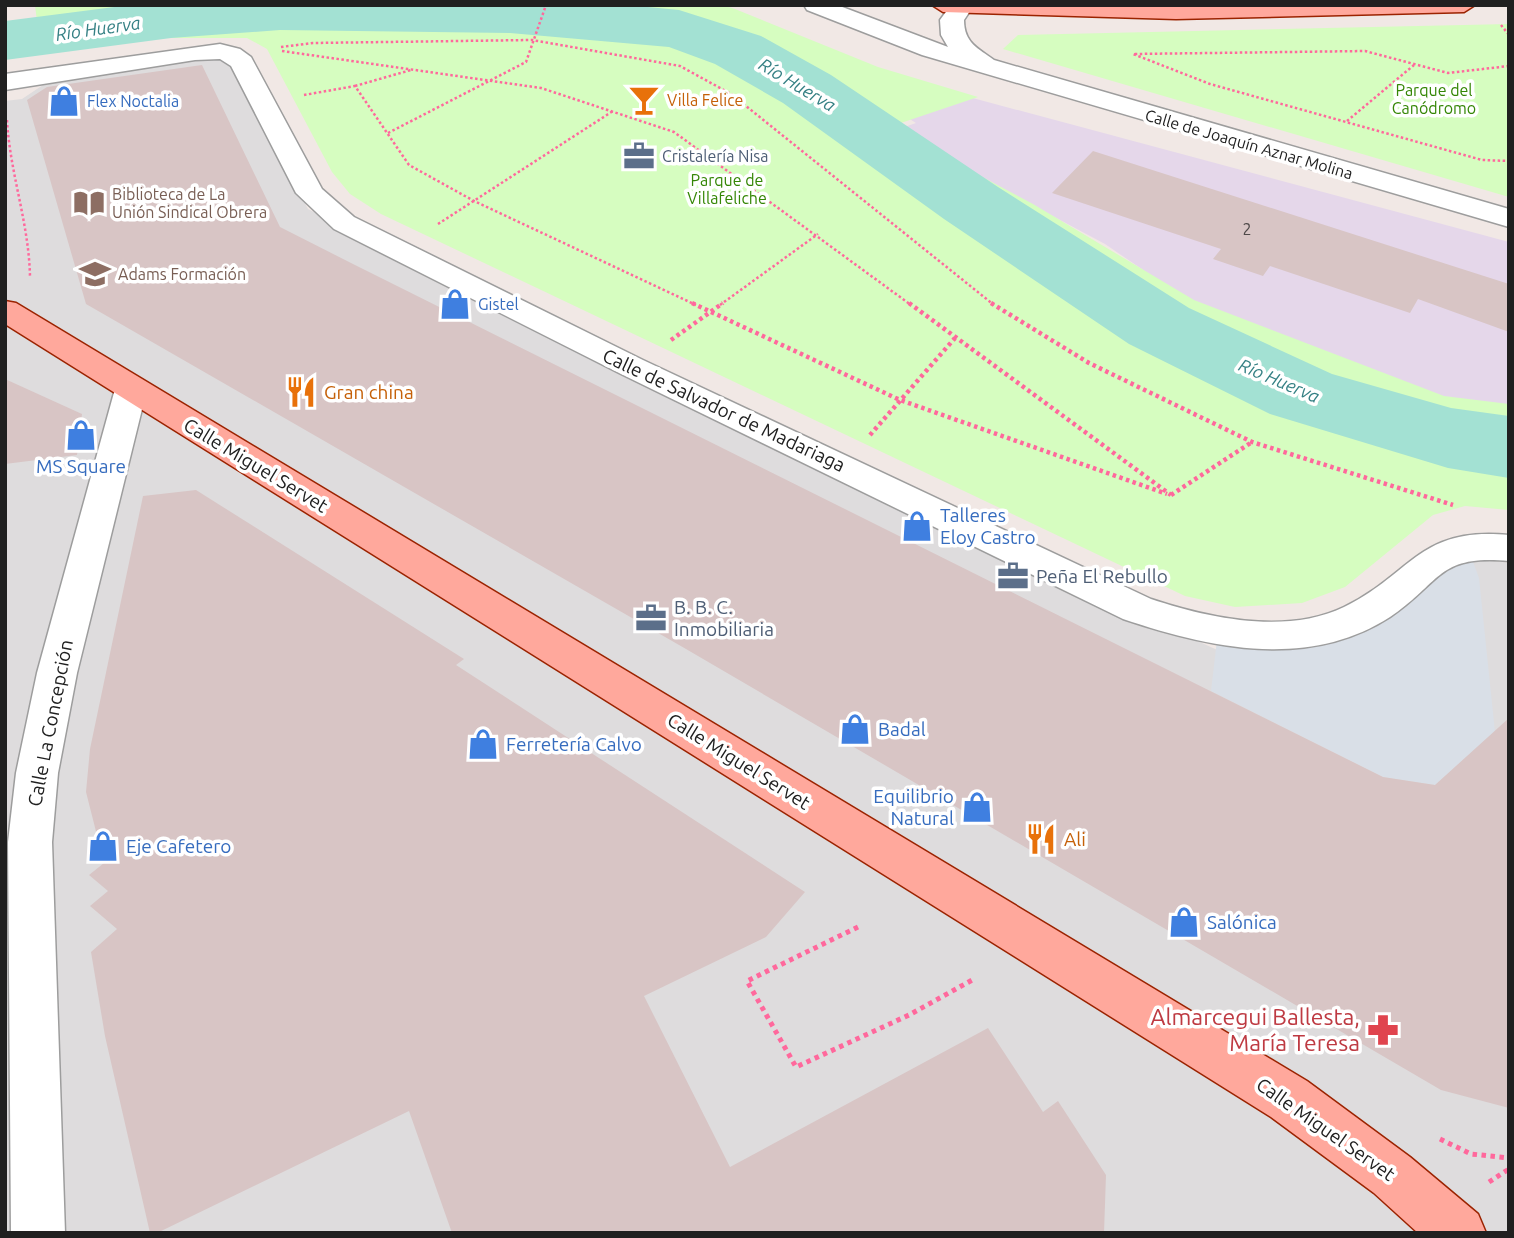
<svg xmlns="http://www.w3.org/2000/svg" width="1514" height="1238" font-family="Ubuntu,sans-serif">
<rect width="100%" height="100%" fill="#f1e8e5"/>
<!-- residential -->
<polygon fill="#dedcdd" points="207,54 229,60 308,209 786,453 1379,724 1466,557 1509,563 1509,1233 5,1233 5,101 22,99 43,85"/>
<!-- industrial -->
<polygon fill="#e5d7ea" points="969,97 1509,242 1509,430 1243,338 1105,244 893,131 916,123 905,116"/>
<!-- park -->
<g fill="#d6fdc0">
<polygon points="35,5 722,5 735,9 878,67 978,97 889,127 1033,204 1194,300 1444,396 1509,404 1509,510 1465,506 1433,515 1345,587 1302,603 1235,607 1185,596 381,214 350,194 332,172 267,49 247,38 39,38"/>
<polygon points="1509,24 1509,197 1003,49 1018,35"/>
</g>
<!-- plaza -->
<polygon fill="#d9dfe7" points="1467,545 1479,578 1495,732 1435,785 1383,777 1211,691 1218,631 1307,632"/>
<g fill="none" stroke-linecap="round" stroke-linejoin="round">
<!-- river -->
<polygon fill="#a3e1d3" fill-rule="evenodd" points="130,5 627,5 679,10 761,36 831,75 998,187 1189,308 1332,374 1451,408 1509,416 1509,478 1448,468 1270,414 1129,344 944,219 783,103 715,64 669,47 510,33 280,30 171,38 5,60 5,21"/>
</g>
<!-- building -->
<g fill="#d8c5c5">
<polygon points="202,65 280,227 353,264 1383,777 1435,785 1509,718 1509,1108 1441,1090 686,649 86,304 27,100 47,87"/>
<polygon points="1093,151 1509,284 1509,332 1418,299 1410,313 1270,266 1263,276 1213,259 1221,249 1052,193"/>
<polygon points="5,379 82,414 77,455 5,464"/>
<polygon points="196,490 464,659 456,665 805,892 766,937 644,996 730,1167 988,1028 1043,1112 1058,1101 1106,1175 1104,1233 452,1233 409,1111 157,1233 150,1233 105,1036 91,952 117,929 90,906 108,891 89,875 104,863 86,792 90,749 143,496"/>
</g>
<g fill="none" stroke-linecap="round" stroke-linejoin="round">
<defs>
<g id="minor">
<path d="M 804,5 L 837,5 L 948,47 L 941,35 L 940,20 L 951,5 L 974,5 L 964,20 C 964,43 978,48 994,60 L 1509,209 L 1509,227 L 922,55 L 807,10 Z"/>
<path d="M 220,44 L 240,49 L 251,57 L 322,189 L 354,217 L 643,360 L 1151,599 C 1208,618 1286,635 1344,607 C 1412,574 1419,526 1509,535 L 1509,561 C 1437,554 1441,583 1390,617 C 1308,670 1209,648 1123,619 L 621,374 L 334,229 L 296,193 L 231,66 L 220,59 L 195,60 L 5,90 L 5,74 Z"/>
<polygon points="131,378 143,382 147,389 77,673 58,773 52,842 65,1233 11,1233 8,842 16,773 37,673 115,389 119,382"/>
</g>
<g id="major">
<polygon points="932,5 1475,5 1464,12 1176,19 943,12"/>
<polygon points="5,301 16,303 1307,1081 1410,1157 1478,1214 1486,1233 1418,1233 1374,1193 1271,1117 5,324"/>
</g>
</defs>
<!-- minor casing -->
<use href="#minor" stroke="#9d9d9d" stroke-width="3"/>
<!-- major casing -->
<use href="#major" stroke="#9b2300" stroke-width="3"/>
<!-- path-far2 -->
<g stroke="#ff689c" stroke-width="2.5" stroke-dasharray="2.5 2.5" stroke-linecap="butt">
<polyline points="1501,25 1509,35"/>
<polyline points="281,47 313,43 532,40 680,66 731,94 994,305"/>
<polyline points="282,51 541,88 674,132 911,305"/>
<polyline points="1509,66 1448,73 1365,51 1133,54 1210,84 1482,160 1509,161"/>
<polyline points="355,86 411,70"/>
<polyline points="304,95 355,86 409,165 474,201 696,305"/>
<path d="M 7,120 C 10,174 29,223 30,277"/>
<polyline points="1347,121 1414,65"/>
<polyline points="388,133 526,62 546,5"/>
<polyline points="438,224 613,111"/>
<polyline points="720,305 818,234"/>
</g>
<!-- path-far1 -->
<g stroke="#ff689c" stroke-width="4.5" stroke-dasharray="3.5 3.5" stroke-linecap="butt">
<polyline points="692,303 900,400 1167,494"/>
<polyline points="909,303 1171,495"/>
<polyline points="991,303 1089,363 1252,442 1453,505"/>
<polyline points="671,340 723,303"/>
<polyline points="870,435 955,338"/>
<polyline points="1171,495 1252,442"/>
</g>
<!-- path -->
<g stroke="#ff689c" stroke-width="5" stroke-dasharray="4.5 4.5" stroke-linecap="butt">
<polyline points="858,927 747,981 796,1067 909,1015 974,979"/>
<polyline points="1440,1139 1471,1154 1509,1158"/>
<polyline points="1489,1182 1509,1169"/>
</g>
<!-- minor -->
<use href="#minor" fill="#fff" fill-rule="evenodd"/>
<!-- major -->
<use href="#major" fill="#ffa89c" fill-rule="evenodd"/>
</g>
<!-- icons -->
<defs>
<symbol id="bar-bare" viewBox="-9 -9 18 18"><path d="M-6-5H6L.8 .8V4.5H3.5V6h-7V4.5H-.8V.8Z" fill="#e8710a" stroke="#fff" stroke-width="2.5" paint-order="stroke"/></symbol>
<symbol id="shop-bare" viewBox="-9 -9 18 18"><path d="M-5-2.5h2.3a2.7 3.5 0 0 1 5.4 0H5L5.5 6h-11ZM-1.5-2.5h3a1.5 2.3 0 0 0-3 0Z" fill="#3f7fe0" stroke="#fff" stroke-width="2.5" paint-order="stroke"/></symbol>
<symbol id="office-bare" viewBox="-9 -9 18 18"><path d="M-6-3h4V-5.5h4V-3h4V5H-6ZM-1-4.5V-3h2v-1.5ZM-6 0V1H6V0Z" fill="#5c6f8a" stroke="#fff" stroke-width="2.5" paint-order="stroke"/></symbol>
<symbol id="library-bare" viewBox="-9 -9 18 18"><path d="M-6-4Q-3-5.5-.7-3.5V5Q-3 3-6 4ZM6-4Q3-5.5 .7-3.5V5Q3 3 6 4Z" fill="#8d6e63" stroke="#fff" stroke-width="2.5" paint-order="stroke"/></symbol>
<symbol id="school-bare" viewBox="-9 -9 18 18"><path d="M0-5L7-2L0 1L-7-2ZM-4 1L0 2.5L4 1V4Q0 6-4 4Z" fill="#8d6e63" stroke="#fff" stroke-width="2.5" paint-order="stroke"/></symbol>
<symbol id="restaurant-bare" viewBox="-9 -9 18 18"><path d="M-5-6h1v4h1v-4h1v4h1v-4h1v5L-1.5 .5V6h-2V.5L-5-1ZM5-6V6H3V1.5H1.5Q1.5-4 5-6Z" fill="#e8710a" stroke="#fff" stroke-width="2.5" paint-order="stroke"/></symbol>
<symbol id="pharmacy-bare" viewBox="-9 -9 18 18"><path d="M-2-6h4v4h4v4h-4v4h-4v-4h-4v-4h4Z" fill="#e0444e" stroke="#fff" stroke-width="2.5" paint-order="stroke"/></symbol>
</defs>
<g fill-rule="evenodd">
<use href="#bar-bare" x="622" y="78" width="44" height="44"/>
<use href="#shop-bare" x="42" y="79" width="44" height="44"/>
<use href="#office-bare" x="617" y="134" width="44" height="44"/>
<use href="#library-bare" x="67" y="181" width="44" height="44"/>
<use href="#school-bare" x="73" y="252" width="44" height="44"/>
<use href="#shop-bare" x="433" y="282" width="44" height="44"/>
<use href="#restaurant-bare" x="279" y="370" width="44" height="44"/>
<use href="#shop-bare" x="59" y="413" width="44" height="44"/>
<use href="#shop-bare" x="895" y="504" width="44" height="44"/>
<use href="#office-bare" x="991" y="554" width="44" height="44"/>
<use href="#office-bare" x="629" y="596" width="44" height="44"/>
<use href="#shop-bare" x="833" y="707" width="44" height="44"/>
<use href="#shop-bare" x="461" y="722" width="44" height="44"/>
<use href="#shop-bare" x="955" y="785" width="44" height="44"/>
<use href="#restaurant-bare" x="1019" y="817" width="44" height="44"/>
<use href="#shop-bare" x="81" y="824" width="44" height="44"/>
<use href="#shop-bare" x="1162" y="900" width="44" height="44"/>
<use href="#pharmacy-bare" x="1361" y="1008" width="44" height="44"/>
</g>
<g text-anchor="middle" stroke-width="7" stroke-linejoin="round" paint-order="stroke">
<!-- far-park labels -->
<g font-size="16" fill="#348605" stroke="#fff">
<text x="1434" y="96">Parque del<tspan x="1434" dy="18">Canódromo</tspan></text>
<text x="727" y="186">Parque de<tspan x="727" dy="18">Villafeliche</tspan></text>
</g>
<!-- far-food labels -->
<g font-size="16" fill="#c56008" stroke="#fff" text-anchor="start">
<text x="667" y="106">Villa Felice</text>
</g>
<!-- far-shop labels -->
<g font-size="16" fill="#366cbe" stroke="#fff" text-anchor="start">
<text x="87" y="107">Flex Noctalia</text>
<text x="478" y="310">Gistel</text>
</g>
<!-- far-street labels -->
<g font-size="16" fill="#202020" stroke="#fff">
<text transform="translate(1249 144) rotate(16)" y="6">Calle de Joaquín Aznar Molina</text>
</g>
<!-- far-service labels -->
<g font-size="16" fill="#4e5e75" stroke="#fff" text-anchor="start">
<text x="662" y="162">Cristalería Nisa</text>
</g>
<!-- far-education labels -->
<g font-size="16" fill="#785e54" stroke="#fff" text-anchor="start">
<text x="112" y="200">Biblioteca de La<tspan x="112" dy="18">Unión Sindical Obrera</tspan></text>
<text x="118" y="280">Adams Formación</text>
</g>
<!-- number labels -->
<g font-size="16" fill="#4e4949">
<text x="1247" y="235">2</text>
</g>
<!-- far-water labels -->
<g font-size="18" font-style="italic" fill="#358084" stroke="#fff">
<text transform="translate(98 29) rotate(-8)" y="6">Río Huerva</text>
<text transform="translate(797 85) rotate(31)" y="6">Río Huerva</text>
<text transform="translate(1279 381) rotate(23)" y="6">Río Huerva</text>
</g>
<!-- food labels -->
<g font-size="19" fill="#c56008" stroke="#fff" text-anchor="start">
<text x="324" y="399">Gran china</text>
<text x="1064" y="846">Ali</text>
</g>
<!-- street labels -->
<g font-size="19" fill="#202020" stroke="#fff">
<text transform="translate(724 410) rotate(25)" y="7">Calle de Salvador de Madariaga</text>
<text transform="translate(256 465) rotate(31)" y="7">Calle Miguel Servet</text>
<text transform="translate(50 723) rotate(-79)" y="7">Calle La Concepción</text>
<text transform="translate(739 761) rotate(32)" y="7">Calle Miguel Servet</text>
<text transform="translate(1326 1129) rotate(35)" y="7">Calle Miguel Servet</text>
</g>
<!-- shop labels -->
<g font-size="19" fill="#366cbe" stroke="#fff" text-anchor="start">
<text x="81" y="473" text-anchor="middle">MS Square</text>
<text x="940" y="522">Talleres<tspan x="940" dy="22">Eloy Castro</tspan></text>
<text x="878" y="736">Badal</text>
<text x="506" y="751">Ferretería Calvo</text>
<text x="954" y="803" text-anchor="end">Equilibrio<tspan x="954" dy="22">Natural</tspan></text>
<text x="126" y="853">Eje Cafetero</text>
<text x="1207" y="929">Salónica</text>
</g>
<!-- service labels -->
<g font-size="19" fill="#4e5e75" stroke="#fff" text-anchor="start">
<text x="1036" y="583">Peña El Rebullo</text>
<text x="674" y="614">B. B. C.<tspan x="674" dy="22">Inmobiliaria</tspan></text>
</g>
<!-- near-health labels -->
<g font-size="23" fill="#be3a42" stroke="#fff" text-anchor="end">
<text x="1360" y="1025">Almarcegui Ballesta,<tspan x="1360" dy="26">María Teresa</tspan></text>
</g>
</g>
<!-- border -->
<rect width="1514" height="1238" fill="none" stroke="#202020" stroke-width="14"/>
</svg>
